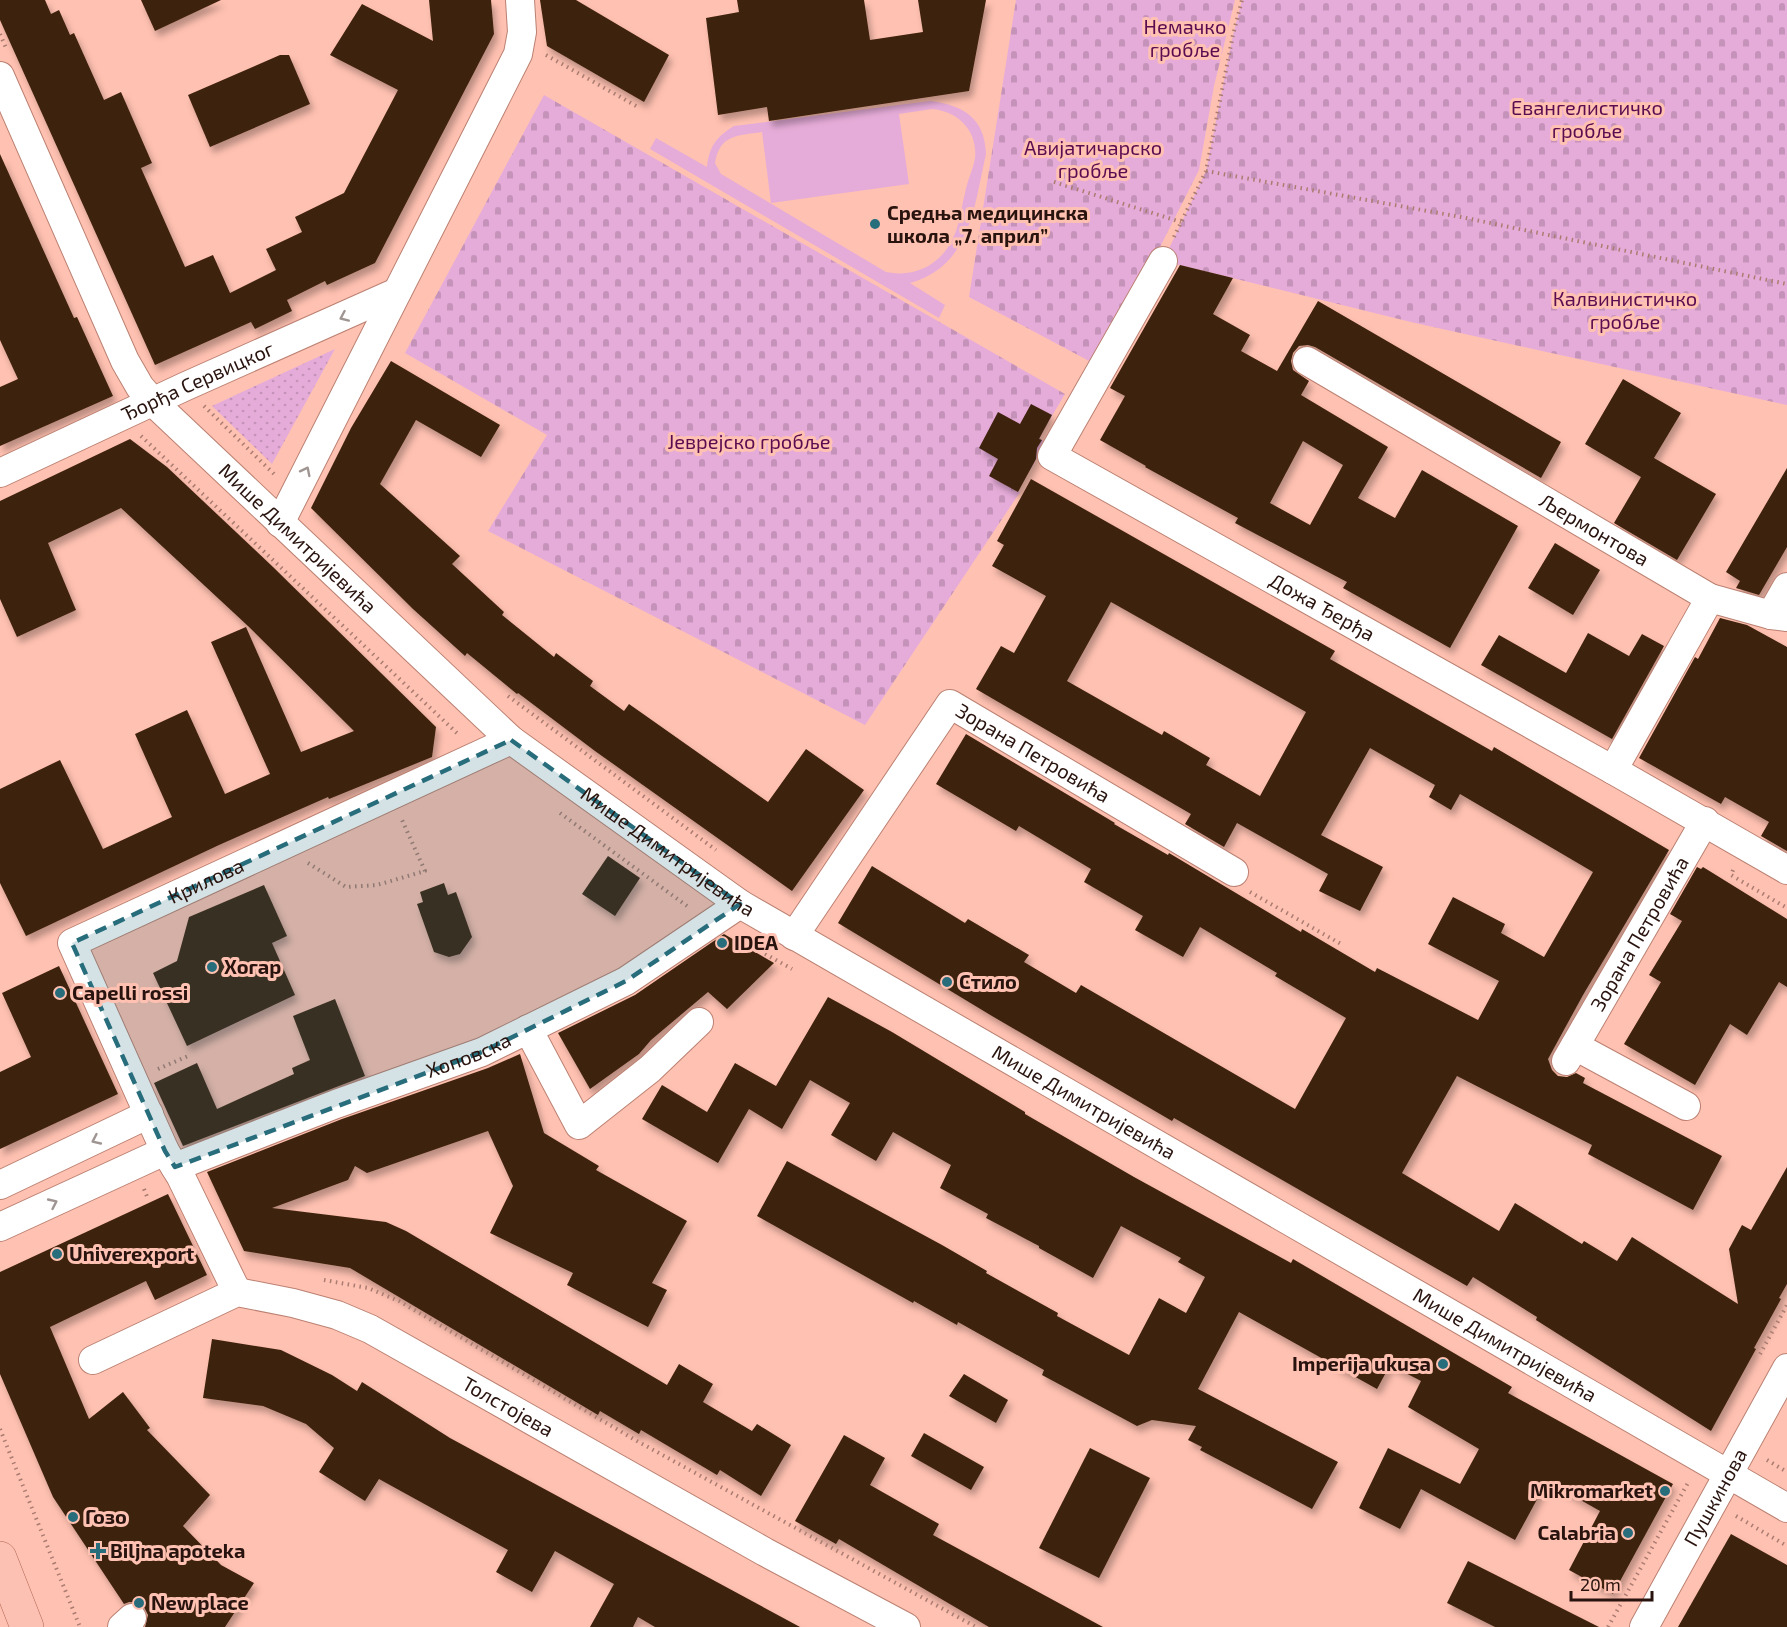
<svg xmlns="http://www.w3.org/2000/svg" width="1787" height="1627" font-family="'Exo 2',sans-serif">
<defs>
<pattern id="green-dots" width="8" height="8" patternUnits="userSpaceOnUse" patternTransform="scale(1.5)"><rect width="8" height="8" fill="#e6acd9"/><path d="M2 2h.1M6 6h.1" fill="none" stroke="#c593b9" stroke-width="1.8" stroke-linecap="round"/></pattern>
<pattern id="cemetery-stones" width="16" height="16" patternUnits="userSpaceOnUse" patternTransform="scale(1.5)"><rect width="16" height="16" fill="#e6acd9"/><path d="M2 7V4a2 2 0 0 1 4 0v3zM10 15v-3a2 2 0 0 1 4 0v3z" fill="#c593b9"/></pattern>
<filter id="shadow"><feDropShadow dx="3.5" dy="6" stdDeviation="3" flood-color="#0004"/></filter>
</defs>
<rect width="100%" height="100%" fill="#ffc1b1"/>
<!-- green -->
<polygon fill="url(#green-dots)" points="335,349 272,464 212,406"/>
<!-- cemetery -->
<g fill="url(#cemetery-stones)">
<polygon points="1016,0 1235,0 1214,86 1199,170 1154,259 1091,362 969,297"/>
<polygon points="1242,0 1787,0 1787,405 1415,323 1163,261 1206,171 1233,35"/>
<polygon points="544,95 1065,394 1039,438 1045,442 1031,469 1025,466 1012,489 1020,492 865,725 488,531 547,435 405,353"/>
</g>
<!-- pitch -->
<path fill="#e6acd9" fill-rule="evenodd" d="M 930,101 C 963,105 985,118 986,154 C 974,206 971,266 910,283 L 945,305 L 939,318 L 650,149 L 656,138 L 707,167 C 709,147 716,137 734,126 ZM 932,109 C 958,111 978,131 975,158 C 973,170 967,181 965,193 C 961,208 960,224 953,238 C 941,265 914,278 886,272 L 728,178 L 721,174 L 715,163 C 720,134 737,136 762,132 L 771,203 L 909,184 L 899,114 Z"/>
<!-- building -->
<g fill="#3e210b" fill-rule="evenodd" filter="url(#shadow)">
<polygon points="0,0 45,0 51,14 59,10 70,35 74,33 104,100 121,92 152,163 141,168 185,267 213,255 230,293 276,270 266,249 302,232 295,217 344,193 398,90 330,55 362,4 433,41 429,0 491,0 494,34 375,263 327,285 325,281 287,300 292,311 255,329 251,322 155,365 0,20"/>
<polygon points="141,0 221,0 155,31"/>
<polygon points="540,0 576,0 669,55 644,102 547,46"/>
<polygon points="737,0 864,0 870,40 923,32 918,0 986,0 969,91 769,121 767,107 718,115 706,18 739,12"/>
<polygon points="280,55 289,55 310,104 210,147 188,95"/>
<polygon points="0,154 74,318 77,317 113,396 0,446 0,387 18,379 0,340"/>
<path d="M 1180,265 L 1233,278 L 1213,314 L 1250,335 L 1241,351 L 1277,371 L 1318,301 L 1561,442 L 1541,478 L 1315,347 L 1308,345 L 1299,346 L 1293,353 L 1291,361 L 1293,370 L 1309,381 L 1301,395 L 1388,447 L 1358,498 L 1395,518 L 1422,470 L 1518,526 L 1450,648 L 1343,588 L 1347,582 L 1235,523 L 1238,518 L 1145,467 L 1146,466 L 1100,440 L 1125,396 L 1110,388 ZM 1303,441 L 1343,465 L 1310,525 L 1270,503 Z"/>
<polygon points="391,361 500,425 481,457 416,420 380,484 460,556 452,564 504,612 502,615 554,657 556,653 593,681 590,686 624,711 629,704 768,802 806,749 864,790 792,891 595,751 518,693 517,694 467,653 465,656 413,609 311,508 351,428"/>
<polygon points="1623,379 1681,413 1654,458 1716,494 1677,560 1614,523 1641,477 1585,444"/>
<polygon points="1031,404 1052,415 1039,439 1042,440 1037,448 1036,459 1018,492 989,476 998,459 979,448 998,412 1020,424"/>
<polygon points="130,439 167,467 273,567 436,727 432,757 329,799 328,797 219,845 26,936 0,883 0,789 60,760 103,849 172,817 135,734 187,710 225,794 270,774 211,642 246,627 301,752 354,731 248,626 121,508 48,543 76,610 17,637 0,599 0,501"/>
<polygon points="1787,468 1787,547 1759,595 1736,588 1740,581 1726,572"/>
<path d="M 1031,479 L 1335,651 L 1330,659 L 1492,751 L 1494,747 L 1669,850 L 1583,995 L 1548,1059 L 1552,1070 L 1558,1076 L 1567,1077 L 1576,1073 L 1585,1078 L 1583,1083 L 1722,1156 L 1693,1210 L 1588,1154 L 1592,1145 L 1457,1076 L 1402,1173 L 1499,1231 L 1515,1203 L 1582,1244 L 1584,1241 L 1617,1261 L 1632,1237 L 1738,1304 L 1729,1249 L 1742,1225 L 1751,1230 L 1787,1167 L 1787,1284 L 1779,1298 L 1781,1299 L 1754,1348 L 1756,1349 L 1711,1431 L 1536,1320 L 1537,1317 L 1473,1277 L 1467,1286 L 1174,1118 L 1172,1121 L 992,1016 L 838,923 L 872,866 L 965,923 L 968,919 L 1029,955 L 1024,962 L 1076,993 L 1081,985 L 1295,1109 L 1346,1018 L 1275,976 L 1277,973 L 1200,927 L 1183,957 L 1135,930 L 1143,916 L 1084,882 L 1091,869 L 1019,826 L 1016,831 L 936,784 L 966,734 L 1115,823 L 1114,824 L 1168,855 L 1169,853 L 1301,932 L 1302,929 L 1375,972 L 1377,968 L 1478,1020 L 1499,981 L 1428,944 L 1453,897 L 1505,924 L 1501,933 L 1544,957 L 1593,872 L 1460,794 L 1451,810 L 1429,797 L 1435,785 L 1370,748 L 1321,835 L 1383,867 L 1360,911 L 1319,891 L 1328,874 L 1237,823 L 1224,847 L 1185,824 L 1191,814 L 976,689 L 1001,646 L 1014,653 L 1046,596 L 992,566 L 1004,545 L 997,541 ZM 1111,602 L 1306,712 L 1260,796 L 1206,765 L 1210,758 L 1164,731 L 1162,735 L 1067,681 Z"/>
<polygon points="1555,543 1600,570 1573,615 1528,588"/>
<polygon points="1720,618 1747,625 1787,647 1787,851 1761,836 1769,822 1725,797 1721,804 1639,758 1695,657 1698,659"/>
<polygon points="1588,633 1629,656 1642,634 1664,646 1612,739 1481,665 1499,635 1566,673"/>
<polygon points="608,856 640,878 615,916 582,894"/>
<polygon points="1697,867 1701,869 1703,867 1787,919 1787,987 1779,982 1747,1035 1730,1024 1695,1085 1624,1044 1661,982 1649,975 1682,921 1670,914"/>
<polygon points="444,883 448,895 456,892 472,937 460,954 449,957 434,952 417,904 423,902 420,892"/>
<polygon points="264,885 287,936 272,943 295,995 187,1046 153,973 177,961 189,917"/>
<polygon points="724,934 774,963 727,1009 708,992 651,1040 639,1054 590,1089 558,1033 635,995"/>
<polygon points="59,966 118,1094 0,1149 0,1072 31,1057 2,993"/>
<polygon points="828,997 892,1032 1025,1112 1025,1114 1134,1177 1291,1263 1293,1259 1512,1387 1508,1393 1673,1484 1613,1594 1569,1570 1600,1511 1547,1481 1515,1540 1421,1489 1400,1529 1359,1508 1388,1448 1460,1484 1479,1449 1408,1407 1421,1381 1390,1365 1377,1389 1239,1312 1198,1389 1338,1462 1312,1509 1200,1450 1202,1447 1188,1440 1196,1426 1152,1420 1137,1426 1042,1375 1044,1370 958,1322 957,1325 914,1301 913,1303 757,1216 787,1161 942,1245 987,1271 986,1273 1058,1313 1057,1316 1129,1355 1159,1298 1186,1313 1205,1277 1178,1262 1181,1258 1121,1226 1093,1278 1039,1248 1039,1246 986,1218 988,1214 940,1188 951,1165 893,1132 876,1161 831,1135 850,1103 810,1080 782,1129 749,1109 718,1163 642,1119 662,1085 707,1112 735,1063 776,1086"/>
<polygon points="335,999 365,1076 183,1146 154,1083 197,1063 217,1109 294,1074 292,1068 310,1060 293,1016"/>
<polygon points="520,1054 544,1133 599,1166 596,1170 687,1221 652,1283 667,1290 648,1327 567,1285 573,1273 490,1233 513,1186 488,1131 367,1173 355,1166 348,1180 272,1208 386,1222 406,1231 667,1385 679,1364 713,1384 703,1402 752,1431 757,1424 791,1445 761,1496 720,1470 717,1475 641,1430 639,1434 600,1411 598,1415 350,1268 244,1251 207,1172 342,1119 488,1068"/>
<polygon points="168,1194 207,1275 155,1300 146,1281 50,1327 89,1419 123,1392 150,1428 147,1430 210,1495 183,1526 221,1565 254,1583 225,1627 145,1627 148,1615 144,1607 137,1602 129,1602 124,1604 53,1497 0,1374 0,1272"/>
<polygon points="212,1339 281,1350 332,1375 357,1391 362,1382 450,1438 800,1627 655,1627 638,1617 633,1627 590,1627 614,1584 555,1551 532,1592 496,1572 508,1550 379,1479 365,1501 319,1472 334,1448 306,1424 263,1406 203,1398"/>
<polygon points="964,1374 1008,1400 996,1423 949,1396"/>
<polygon points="924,1433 984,1467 971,1490 911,1456"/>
<polygon points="844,1435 885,1458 870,1485 939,1524 933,1535 1103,1627 989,1627 839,1539 836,1544 795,1521"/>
<polygon points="1090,1448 1150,1478 1099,1578 1039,1548"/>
<polygon points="1731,1534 1787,1565 1787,1627 1678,1627"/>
<polygon points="1468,1561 1599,1627 1495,1627 1447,1603"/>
</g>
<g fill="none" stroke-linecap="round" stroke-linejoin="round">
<defs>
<g id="minor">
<path id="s1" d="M 0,76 L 125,361 L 140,387 L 153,402 L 511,740 L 740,904 L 1787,1508"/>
<path id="s2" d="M 1163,261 L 1052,456 L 1613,770 L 1787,870"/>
<path id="s3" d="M 1307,361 L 1710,598 L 1613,770"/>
<path id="s4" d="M 0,473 L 184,387 L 397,292"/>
<polyline points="280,523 518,54 522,32 520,0"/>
<polyline points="1710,598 1771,615 1787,617"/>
<polyline points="1771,615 1787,587"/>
<path id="s5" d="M 794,936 L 950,704 L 1234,872"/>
<polyline points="528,1029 579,1125 650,1069 699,1022"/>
<polyline points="1575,1046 1686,1106"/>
<path id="s6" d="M 1566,1061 L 1705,821"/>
<path id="s7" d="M 175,1167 L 336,1104 L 482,1052 L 626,981 L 740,904"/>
<polyline points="0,1185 149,1114"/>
<polyline points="0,1227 165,1151"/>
<path id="s8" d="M 237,1292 L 181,1177 L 165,1151 L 72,943 L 511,740"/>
<path id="s9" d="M 93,1360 L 237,1292 L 293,1303 L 337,1315 L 370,1329 L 765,1552 L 906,1627"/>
<polyline points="122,1627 132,1618"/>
<path id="s10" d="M 1644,1627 L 1787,1368"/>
</g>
<polyline id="major" points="0,1558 27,1627"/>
</defs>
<!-- minor casing -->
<use href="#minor" stroke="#bb8172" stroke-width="30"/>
<!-- major casing -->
<use href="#major" stroke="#b16958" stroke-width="34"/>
<!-- path -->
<g stroke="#aa7c71" stroke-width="4" stroke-dasharray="1.5 4.5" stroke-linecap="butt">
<polyline points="0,34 7,50"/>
<polyline points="546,55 638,107"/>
<polyline points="1206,171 1461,217 1787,284"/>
<polyline points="1054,182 1181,222"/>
<polyline points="1174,237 1206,171 1233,35 1242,0"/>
<polyline points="204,406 274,474"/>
<polyline points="141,436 459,735"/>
<polyline points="508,696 716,850"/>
<polyline points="560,813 687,906"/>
<polyline points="308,863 346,887 377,885 425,871 402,820"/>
<polyline points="1733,870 1731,875 1787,908"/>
<polyline points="1250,892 1341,944"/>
<polyline points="739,939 792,969"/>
<polyline points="158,1069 188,1056"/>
<polyline points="144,1189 148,1199"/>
<polyline points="324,1280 368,1288 399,1301 637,1441 976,1627"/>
<polyline points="1760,1354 1787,1305"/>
<polyline points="0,1429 80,1627"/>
<polyline points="1767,1460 1787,1472"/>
<polyline points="1736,1516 1787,1546"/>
<polyline points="1608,1627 1689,1481"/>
</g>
<!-- minor -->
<use href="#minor" stroke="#fff" stroke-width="28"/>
<!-- major -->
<use href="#major" stroke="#fcc1b3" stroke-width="33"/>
</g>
<!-- one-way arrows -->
<defs><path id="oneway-chevron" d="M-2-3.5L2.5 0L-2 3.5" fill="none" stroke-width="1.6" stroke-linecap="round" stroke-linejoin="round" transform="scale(1.5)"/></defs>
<g stroke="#9f9593">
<use href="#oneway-chevron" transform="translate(344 317) rotate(156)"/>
<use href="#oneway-chevron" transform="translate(306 471) rotate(-63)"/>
<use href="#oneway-chevron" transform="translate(96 1140) rotate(155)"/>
<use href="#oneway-chevron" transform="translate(53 1203) rotate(-25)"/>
</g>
<!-- marked area -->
<path fill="#286d7c" fill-opacity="0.2" stroke="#286d7c" stroke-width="4.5" stroke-dasharray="12 8" stroke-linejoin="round" d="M 511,740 L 740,904 L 626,981 L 482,1052 L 175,1167 L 165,1151 L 72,943 Z"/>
<!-- markers -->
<g fill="#286d7c" stroke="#ffc1b1" stroke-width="2">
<circle cx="875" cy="224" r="6"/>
<circle cx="722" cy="943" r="6"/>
<circle cx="212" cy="967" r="6"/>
<circle cx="947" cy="982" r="6"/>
<circle cx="60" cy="993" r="6"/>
<circle cx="57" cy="1254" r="6"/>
<circle cx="1443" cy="1364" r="6"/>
<circle cx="1665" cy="1491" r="6"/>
<circle cx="73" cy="1517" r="6"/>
<circle cx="1628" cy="1533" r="6"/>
<path d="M95 1542h6v6h6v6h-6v6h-6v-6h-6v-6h6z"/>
<circle cx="139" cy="1603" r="6"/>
</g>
<g text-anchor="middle" stroke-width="6" stroke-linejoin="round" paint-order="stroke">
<!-- park labels -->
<g font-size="20" fill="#5b0b50" stroke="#ffc1b1">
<text x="1185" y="34">Немачко<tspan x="1185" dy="23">гробље</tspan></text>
<text x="1587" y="115">Евангелистичко<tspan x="1587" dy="23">гробље</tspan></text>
<text x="1093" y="155">Авијатичарско<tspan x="1093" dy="23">гробље</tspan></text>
<text x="1625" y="306">Калвинистичко<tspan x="1625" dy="23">гробље</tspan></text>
<text x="749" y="449">Јеврејско гробље</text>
</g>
<!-- poi labels -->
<g font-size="20" font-weight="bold" fill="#29130e" stroke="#ffc1b1" text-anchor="start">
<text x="887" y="220">Средња медицинска<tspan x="887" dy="23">школа „7. април”</tspan></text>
<text x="734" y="950">IDEA</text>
<text x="224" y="974">Хогар</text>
<text x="959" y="989">Стило</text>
<text x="72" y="1000">Capelli rossi</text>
<text x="69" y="1261">Univerexport</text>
<text x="1431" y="1371" text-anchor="end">Imperija ukusa</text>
<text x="1653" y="1498" text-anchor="end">Mikromarket</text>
<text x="85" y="1524">Гозо</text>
<text x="1616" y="1540" text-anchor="end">Calabria</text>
<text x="110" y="1558">Biljna apoteka</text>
<text x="151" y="1610">New place</text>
</g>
<!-- street labels -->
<g font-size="20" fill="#29130e" stroke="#ffc1b1">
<text dy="7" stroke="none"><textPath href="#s4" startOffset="218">Ђорђа Сервицког</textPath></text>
<text dy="7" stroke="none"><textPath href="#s3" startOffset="333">Љермонтова</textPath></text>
<text dy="7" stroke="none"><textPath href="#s1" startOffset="560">Мише Димитријевића</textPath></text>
<text dy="7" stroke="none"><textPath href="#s2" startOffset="534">Дожа Ђерђа</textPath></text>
<text dy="7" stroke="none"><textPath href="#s5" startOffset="376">Зорана Петровића</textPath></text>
<text dy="7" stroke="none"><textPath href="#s1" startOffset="1046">Мише Димитријевића</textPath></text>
<text dy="7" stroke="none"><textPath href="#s8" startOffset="534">Крилова</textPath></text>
<text dy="7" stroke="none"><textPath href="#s6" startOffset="147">Зорана Петровића</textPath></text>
<text dy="7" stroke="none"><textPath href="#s7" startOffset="314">Хоповска</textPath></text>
<text dy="7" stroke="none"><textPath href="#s1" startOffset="1532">Мише Димитријевића</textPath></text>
<text dy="7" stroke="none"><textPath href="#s1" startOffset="2018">Мише Димитријевића</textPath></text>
<text dy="7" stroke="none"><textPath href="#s9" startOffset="456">Толстојева</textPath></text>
<text dy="7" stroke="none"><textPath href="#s10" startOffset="148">Пушкинова</textPath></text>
</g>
</g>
<!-- scale -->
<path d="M1571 1591v9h81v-9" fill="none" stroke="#29130e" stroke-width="3"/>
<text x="1580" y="1591" font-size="18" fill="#29130e" stroke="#ffc1b1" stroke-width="4.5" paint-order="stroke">20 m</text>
</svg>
